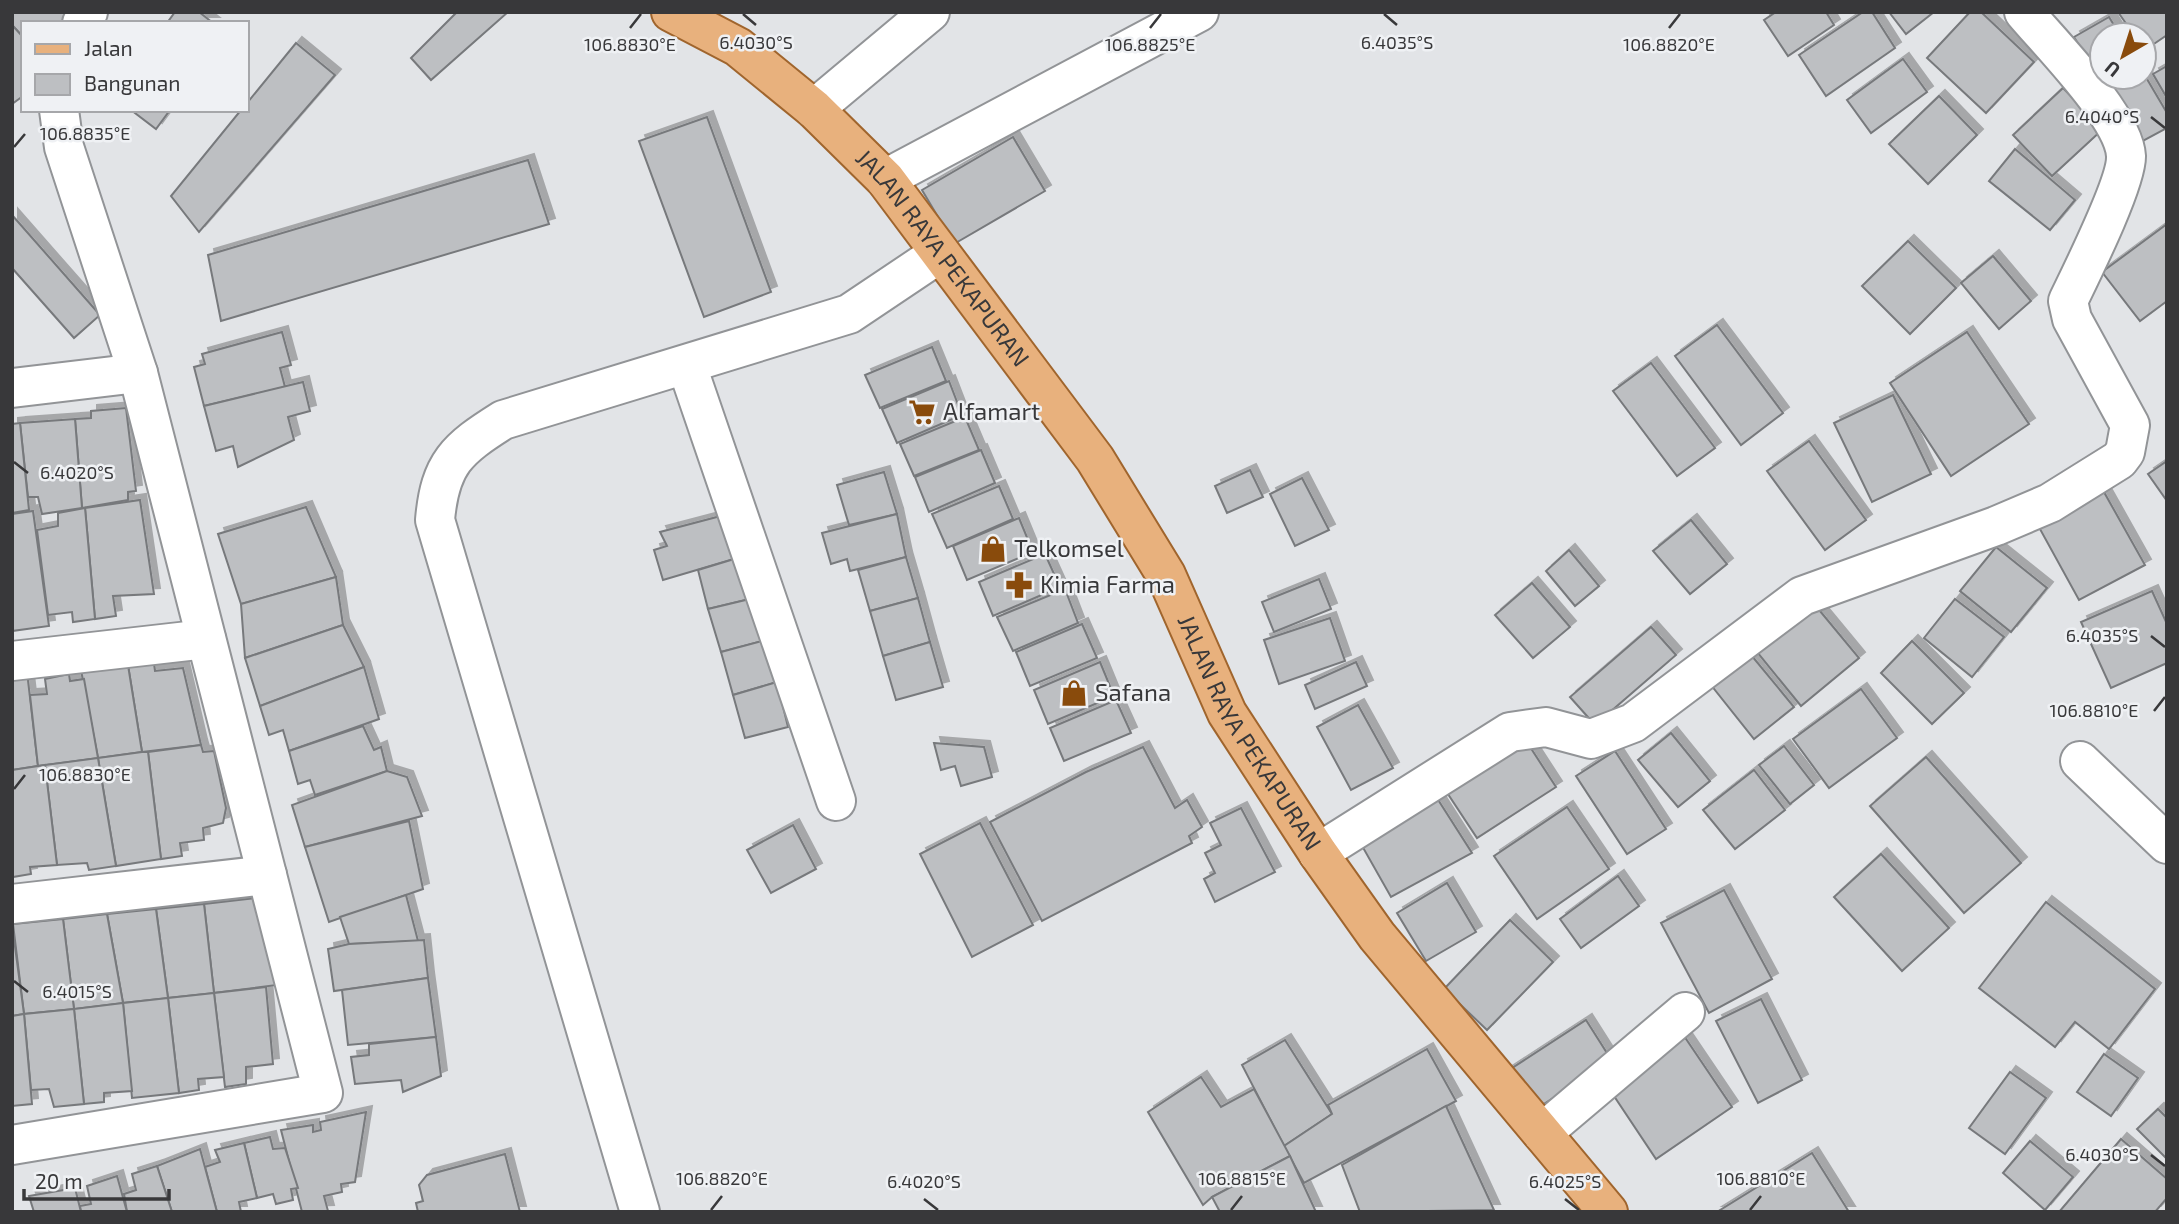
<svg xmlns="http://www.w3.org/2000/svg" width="2179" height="1224" font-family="'Exo 2',sans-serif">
<defs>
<filter id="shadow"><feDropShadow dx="6" dy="-6" stdDeviation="0" flood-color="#0004"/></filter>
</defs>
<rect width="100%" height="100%" fill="#e2e4e7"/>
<!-- building -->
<g fill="#bdbfc2" stroke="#77797c" stroke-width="2" filter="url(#shadow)">
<polygon points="12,12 73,12 69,23 23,23 23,37 12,25"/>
<polygon points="175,12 199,12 213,23 167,23"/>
<polygon points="457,12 508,12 431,80 411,58"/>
<polygon points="1776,12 1826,12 1834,25 1788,56 1764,20"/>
<polygon points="1863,12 1872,12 1895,48 1826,96 1799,55"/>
<polygon points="1889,12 1934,12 1906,34"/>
<polygon points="1970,12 1981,12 2034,62 1986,113 1927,58"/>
<polygon points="2118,12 2167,12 2167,35 2145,50 2144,35 2134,35"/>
<polygon points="2109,17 2120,35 2102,35 2102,77 2105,77 2100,80 2074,37"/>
<polygon points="12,25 23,37 23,96 12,104"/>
<polygon points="296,43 335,75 199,232 171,196 241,110 247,110 247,103"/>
<polygon points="1903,59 1927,92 1871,133 1847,100"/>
<polygon points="2167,66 2167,98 2153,74"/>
<polygon points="2144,74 2167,113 2167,128 2141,142 2110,89 2132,77 2144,77"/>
<polygon points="2063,88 2103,129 2052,176 2013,135"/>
<polygon points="1939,96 1977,135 1928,184 1889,144"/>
<polygon points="131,110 170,110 156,129"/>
<polygon points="707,117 771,292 704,317 639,141"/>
<polygon points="1013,137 1045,191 954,244 922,190"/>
<polygon points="2015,149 2075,200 2050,230 1989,181"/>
<polygon points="528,160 549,224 221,321 208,255"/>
<polygon points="12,215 100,315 74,338 12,268"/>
<polygon points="2167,224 2167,301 2140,321 2102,272"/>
<polygon points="1908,241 1956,288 1910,334 1862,286"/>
<polygon points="1993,256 2031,301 1999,329 1961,283"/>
<polygon points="1717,325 1783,413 1741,445 1675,356"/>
<polygon points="282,332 291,365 280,368 285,387 204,406 194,367 205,364 202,354"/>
<polygon points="1967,332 2029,424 1951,476 1890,383"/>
<polygon points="932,347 946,381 880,408 865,375"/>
<polygon points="1651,363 1715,448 1677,476 1613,391"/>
<polygon points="949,381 962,415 897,443 882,409"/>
<polygon points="303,382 310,411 288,417 294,440 238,467 233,446 216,451 204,406"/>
<polygon points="1893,395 1931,474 1872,502 1834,423"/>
<polygon points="126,408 136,491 128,492 128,500 82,508 75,419 91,418 91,411"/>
<polygon points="965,417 979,450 914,476 900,444"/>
<polygon points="75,419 82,508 42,514 38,497 28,497 20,423"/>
<polygon points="20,423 29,510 12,513 12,424"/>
<polygon points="1809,441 1866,520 1825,550 1767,471"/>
<polygon points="981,450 995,483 929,512 915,477"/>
<polygon points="2167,461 2167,501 2148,474"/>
<polygon points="1250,470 1263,497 1227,513 1215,486"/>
<polygon points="884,472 897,514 849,525 837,485"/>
<polygon points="1302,478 1329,530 1295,546 1270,494"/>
<polygon points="2100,485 2145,565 2079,600 2035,520"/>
<polygon points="999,486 1013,519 947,548 932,514"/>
<polygon points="140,500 154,594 113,596 116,616 95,619 85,508"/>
<polygon points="306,507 336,577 241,604 218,534"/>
<polygon points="85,508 95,619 73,622 72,612 48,615 37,530 58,526 58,513"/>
<polygon points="33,511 49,626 12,631 12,514"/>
<polygon points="732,513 744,556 663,580 654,550 667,546 660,532"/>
<polygon points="897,514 906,557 850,571 847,559 831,564 822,533"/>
<polygon points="1019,518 1033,552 967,580 953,546"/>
<polygon points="1691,520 1727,564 1690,594 1653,551"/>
<polygon points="1996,547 2047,588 2011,632 1960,591"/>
<polygon points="1569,550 1599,586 1575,606 1546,571"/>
<polygon points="1045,554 1060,587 993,616 979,582"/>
<polygon points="744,556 754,598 708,609 698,570"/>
<polygon points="906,557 918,598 870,611 858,570"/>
<polygon points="336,577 343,625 245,658 241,604"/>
<polygon points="1319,579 1331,609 1274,632 1262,602"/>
<polygon points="1532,583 1570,627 1533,658 1495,615"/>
<polygon points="1065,589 1078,623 1013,651 997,617"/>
<polygon points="2152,591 2167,624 2167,663 2111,688 2081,622"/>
<polygon points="754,598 766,640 721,652 708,609"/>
<polygon points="918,598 930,642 883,656 870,611"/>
<polygon points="1955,599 2004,637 1972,677 1924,638"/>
<polygon points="1815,605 1859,658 1801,706 1757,652"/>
<polygon points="1330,618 1345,661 1279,684 1264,640"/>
<polygon points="1082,624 1097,658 1030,686 1016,652"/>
<polygon points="343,625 364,667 260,706 245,658"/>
<polygon points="1651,627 1676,655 1595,725 1570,697"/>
<polygon points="766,640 777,682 733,695 721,652"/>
<polygon points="1912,641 1964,693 1932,724 1881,673"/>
<polygon points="930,642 943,687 896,700 883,656"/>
<polygon points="1742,644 1794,707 1754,739 1703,675"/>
<polygon points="153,656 155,671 183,668 201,745 142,752 127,659"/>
<polygon points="127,659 142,752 98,758 80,665"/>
<polygon points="1100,662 1114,696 1048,724 1034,690"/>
<polygon points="1356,662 1367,686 1315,709 1305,685"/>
<polygon points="364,667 379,719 289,751 283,730 269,735 260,706"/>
<polygon points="27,672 38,766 12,770 12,674"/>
<polygon points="69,674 70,681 84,679 98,758 38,766 30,695 47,694 45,679"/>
<polygon points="777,682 788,727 745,738 733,695"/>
<polygon points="1861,689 1897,738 1829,788 1793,739"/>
<polygon points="1116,700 1131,733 1064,761 1050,728"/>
<polygon points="1358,705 1393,768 1351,790 1317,727"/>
<polygon points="363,726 374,750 381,747 387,771 315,795 310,780 298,784 289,751"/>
<polygon points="1521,733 1556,787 1477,838 1442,785"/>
<polygon points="1671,733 1710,781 1678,807 1638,760"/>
<polygon points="934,743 984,747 992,777 961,786 955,766 941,770"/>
<polygon points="201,745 203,752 214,751 226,808 223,823 203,828 204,840 180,843 182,856 161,859 148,752"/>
<polygon points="1784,746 1814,785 1790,804 1759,765"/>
<polygon points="1143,747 1175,808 1187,800 1202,827 1189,836 1192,843 1042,921 990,822 1086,772"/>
<polygon points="1615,751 1666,829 1627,854 1576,776"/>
<polygon points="142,752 148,752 161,859 116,866 98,758"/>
<polygon points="1926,757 2021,863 1964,913 1870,806"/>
<polygon points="98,758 116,866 89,870 87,863 57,865 45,765"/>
<polygon points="45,765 57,865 30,867 31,874 13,877 12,770"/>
<polygon points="1754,770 1785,810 1735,849 1703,810"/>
<polygon points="387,771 407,777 422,816 305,847 292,805"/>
<polygon points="1435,795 1472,853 1391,897 1357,837"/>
<polygon points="1567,807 1609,869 1537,919 1494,856"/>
<polygon points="1241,808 1275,872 1215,902 1204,879 1215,873 1205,853 1221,845 1210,823"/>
<polygon points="409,821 423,889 329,922 305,847"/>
<polygon points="980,823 1033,925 972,957 920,854"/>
<polygon points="793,825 816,869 771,893 747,850"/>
<polygon points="1881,854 1949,928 1902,971 1834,897"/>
<polygon points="1618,876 1639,906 1581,948 1560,919"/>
<polygon points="1447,883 1476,932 1426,961 1397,913"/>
<polygon points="1724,890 1772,979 1709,1013 1661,923"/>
<polygon points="406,895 418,941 349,944 340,917"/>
<polygon points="264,897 277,985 214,993 204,904"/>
<polygon points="2046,902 2155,989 2109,1049 2075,1022 2055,1047 1979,988"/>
<polygon points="204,904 214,993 168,998 156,909"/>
<polygon points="156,909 168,998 123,1003 107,914"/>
<polygon points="107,914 123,1003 74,1009 63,919"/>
<polygon points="63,919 74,1009 24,1014 13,924"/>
<polygon points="1510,920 1553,962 1487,1030 1444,989"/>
<polygon points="12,924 24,1014 12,1016"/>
<polygon points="424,940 428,978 334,991 328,949 349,944"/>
<polygon points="428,978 436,1037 348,1045 342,990"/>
<polygon points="266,987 273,1064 246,1067 246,1084 225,1087 214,993"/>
<polygon points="214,993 224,1077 198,1079 199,1090 179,1093 168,998"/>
<polygon points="168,998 179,1093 132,1098 123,1003"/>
<polygon points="1761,999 1802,1080 1758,1103 1716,1021"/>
<polygon points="123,1003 132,1091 104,1093 104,1102 84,1104 74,1009"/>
<polygon points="74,1009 84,1104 54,1107 49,1089 31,1090 24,1014"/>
<polygon points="24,1014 32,1104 12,1106 12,1016"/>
<polygon points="1586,1020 1612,1061 1531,1112 1506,1072"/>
<polygon points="1682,1033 1732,1107 1656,1159 1606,1084"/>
<polygon points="436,1037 441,1076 403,1092 401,1080 355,1084 351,1057 369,1055 369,1044"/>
<polygon points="1285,1040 1332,1114 1284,1146 1242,1065"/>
<polygon points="1427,1049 1456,1101 1304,1183 1284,1146 1332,1114 1328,1105"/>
<polygon points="2104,1054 2138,1078 2111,1116 2077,1092"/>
<polygon points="2010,1072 2046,1098 2005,1154 1969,1128"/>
<polygon points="1201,1077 1221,1107 1254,1089 1290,1156 1212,1197 1203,1205 1148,1112"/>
<polygon points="1446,1106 1494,1210 1360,1212 1342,1165"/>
<polygon points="2158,1109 2167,1118 2167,1159 2137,1129"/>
<polygon points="366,1112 355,1182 341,1184 342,1192 324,1196 328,1211 302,1212 281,1130 313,1125 313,1132 321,1130 320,1122"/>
<polygon points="270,1137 273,1149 285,1148 298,1188 291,1189 293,1200 276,1204 273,1194 257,1198 244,1143"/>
<polygon points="2121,1139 2167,1179 2167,1198 2155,1212 2059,1212"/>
<polygon points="2030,1141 2073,1177 2045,1210 2003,1173"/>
<polygon points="244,1143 257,1198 239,1202 241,1212 217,1212 205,1167 220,1162 215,1150"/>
<polygon points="200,1149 217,1212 172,1212 157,1166"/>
<polygon points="1812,1153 1849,1212 1717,1212"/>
<polygon points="505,1154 520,1212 418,1212 416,1203 423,1201 419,1185 427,1175"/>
<polygon points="1290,1156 1316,1212 1220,1212 1212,1197"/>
<polygon points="157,1166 172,1212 127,1212 124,1194 136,1190 132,1174"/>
<polygon points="117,1176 127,1212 81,1212 80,1206 91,1204 87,1186"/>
<polygon points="75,1188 81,1212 34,1212 29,1196"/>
</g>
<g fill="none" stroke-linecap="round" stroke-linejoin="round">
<defs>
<g id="minor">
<polyline points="82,23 88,12"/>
<polyline points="814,109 930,12"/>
<polyline points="885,179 1199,12"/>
<polyline points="687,366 836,801"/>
<polyline points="12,388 138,373"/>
<polyline points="12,661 206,639"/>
<polyline points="2080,761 2167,844"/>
<path d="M 1318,853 L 1510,732 L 1546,727 L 1591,739 L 1633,723 L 1802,596 L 1996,526 L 2050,503 L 2119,460 L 2125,452 L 2130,425 L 2072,319 L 2068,301 C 2081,274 2127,182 2126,156 C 2124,117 2050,43 2024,12"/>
<polyline points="12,904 267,875"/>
<polyline points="1542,1133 1685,1012"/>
<polyline points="12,1145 323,1093 138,373 64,147 59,110"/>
<path d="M 640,1212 L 435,520 C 440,463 457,449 503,420 L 849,314 L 940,253"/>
</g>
<g id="major">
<path id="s1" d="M 671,12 L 738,47 L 814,109 L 885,179 L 1095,459 L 1166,575 L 1227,713 L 1318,853 L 1377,936 L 1608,1212"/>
</g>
</defs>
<!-- minor casing -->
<use href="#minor" stroke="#929497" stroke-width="42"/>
<!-- major casing -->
<use href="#major" stroke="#a0652d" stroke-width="42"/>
<!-- minor -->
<use href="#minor" stroke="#fff" stroke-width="38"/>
<!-- major -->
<use href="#major" stroke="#e8b17d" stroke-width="38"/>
</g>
<!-- ticks -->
<path fill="none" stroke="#38383a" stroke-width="2.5" d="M 743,14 L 756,25M 1384,14 L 1397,25M 630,28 L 641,14M 1150,28 L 1161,14M 1669,28 L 1680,14M 2151,117 L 2165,128M 14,147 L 25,134M 14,462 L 28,473M 2151,636 L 2165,647M 2154,711 L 2165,697M 14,789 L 25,775M 14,981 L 28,992M 2151,1155 L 2165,1166M 924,1199 L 938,1210M 1565,1199 L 1579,1210M 711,1210 L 722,1196M 1231,1210 L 1242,1196M 1750,1210 L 1761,1196"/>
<!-- icons -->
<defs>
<symbol id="supermarket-bare" viewBox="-9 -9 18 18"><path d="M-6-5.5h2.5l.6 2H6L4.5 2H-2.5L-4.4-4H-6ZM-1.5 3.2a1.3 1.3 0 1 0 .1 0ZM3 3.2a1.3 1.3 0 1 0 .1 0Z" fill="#894b0c" stroke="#eff1f4" stroke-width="2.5" paint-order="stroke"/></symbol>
<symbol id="shop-bare" viewBox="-9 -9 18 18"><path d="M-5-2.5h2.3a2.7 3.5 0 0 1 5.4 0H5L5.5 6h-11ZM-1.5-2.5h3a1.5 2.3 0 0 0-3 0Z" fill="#894b0c" stroke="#eff1f4" stroke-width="2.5" paint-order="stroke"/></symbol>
<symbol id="pharmacy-bare" viewBox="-9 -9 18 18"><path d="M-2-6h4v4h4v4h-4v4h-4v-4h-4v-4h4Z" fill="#894b0c" stroke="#eff1f4" stroke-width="2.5" paint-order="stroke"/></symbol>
</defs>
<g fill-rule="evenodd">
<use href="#supermarket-bare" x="903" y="393" width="38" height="38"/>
<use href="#shop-bare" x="974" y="530" width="38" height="38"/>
<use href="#pharmacy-bare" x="1000" y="566" width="38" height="38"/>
<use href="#shop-bare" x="1055" y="674" width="38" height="38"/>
</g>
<g text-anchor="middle" stroke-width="5" stroke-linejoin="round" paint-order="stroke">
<!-- street labels -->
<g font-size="24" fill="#38383a" stroke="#eff1f4">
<text dy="8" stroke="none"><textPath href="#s1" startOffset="371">JALAN RAYA PEKAPURAN</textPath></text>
<text dy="8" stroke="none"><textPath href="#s1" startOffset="938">JALAN RAYA PEKAPURAN</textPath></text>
</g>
<!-- poi labels -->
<g font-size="24" fill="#38383a" stroke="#eff1f4" text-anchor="start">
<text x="943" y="420">Alfamart</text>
<text x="1014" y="557">Telkomsel</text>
<text x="1040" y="593">Kimia Farma</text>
<text x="1095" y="701">Safana</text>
</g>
</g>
<g font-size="18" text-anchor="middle" fill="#38383a" stroke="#eff1f4" stroke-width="5" stroke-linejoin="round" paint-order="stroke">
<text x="756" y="49">6.4030°S</text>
<text x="1397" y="49">6.4035°S</text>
<text x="630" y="51">106.8830°E</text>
<text x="1150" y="51">106.8825°E</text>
<text x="1669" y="51">106.8820°E</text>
<text x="2102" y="123">6.4040°S</text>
<text x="85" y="140">106.8835°E</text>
<text x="77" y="479">6.4020°S</text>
<text x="2102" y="642">6.4035°S</text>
<text x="2094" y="717">106.8810°E</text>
<text x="85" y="781">106.8830°E</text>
<text x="77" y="998">6.4015°S</text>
<text x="2102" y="1161">6.4030°S</text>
<text x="722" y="1185">106.8820°E</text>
<text x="1242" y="1185">106.8815°E</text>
<text x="1761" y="1185">106.8810°E</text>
<text x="924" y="1188">6.4020°S</text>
<text x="1565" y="1188">6.4025°S</text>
</g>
<!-- border -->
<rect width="2179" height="1224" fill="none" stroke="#38383a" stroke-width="28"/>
<!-- legend -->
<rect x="21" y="21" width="228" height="91" fill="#eff1f4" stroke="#a6a7aa" stroke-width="2"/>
<rect x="35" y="44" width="35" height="10" fill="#e8b17d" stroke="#a6a7aa" stroke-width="2"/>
<text x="84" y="56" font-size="21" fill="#38383a">Jalan</text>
<rect x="35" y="74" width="35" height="21" fill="#bdbfc2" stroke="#a6a7aa" stroke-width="2"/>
<text x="84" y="91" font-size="21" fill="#38383a">Bangunan</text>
<!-- north arrow -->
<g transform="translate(2123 56) rotate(219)"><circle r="33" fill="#eff1f4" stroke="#a6a7aa" stroke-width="2"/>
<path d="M0-5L12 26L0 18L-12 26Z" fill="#894b0c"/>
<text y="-10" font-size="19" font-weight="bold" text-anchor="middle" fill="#38383a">U</text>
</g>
<!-- scale -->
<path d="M24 1189v10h145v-10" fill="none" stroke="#38383a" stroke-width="3.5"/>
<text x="35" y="1189" font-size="21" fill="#38383a" stroke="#eff1f4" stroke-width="5" paint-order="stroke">20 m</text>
</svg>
